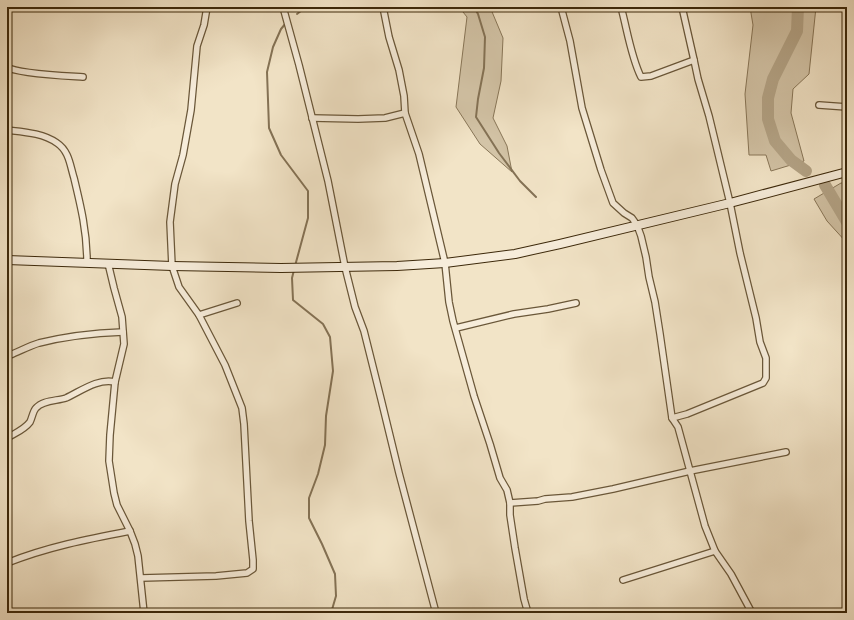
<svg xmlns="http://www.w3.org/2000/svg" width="854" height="620" font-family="Vollkorn,serif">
<rect width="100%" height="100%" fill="#f2e4c7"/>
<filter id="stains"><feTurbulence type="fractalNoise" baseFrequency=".005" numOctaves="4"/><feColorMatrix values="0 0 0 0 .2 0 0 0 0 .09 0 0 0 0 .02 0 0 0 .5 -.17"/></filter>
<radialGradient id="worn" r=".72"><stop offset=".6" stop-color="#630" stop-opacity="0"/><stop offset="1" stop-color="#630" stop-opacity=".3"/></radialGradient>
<!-- green -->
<g fill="#d3c4a7" stroke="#887658">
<polygon points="459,7 490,7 503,38 501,81 493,118 507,146 512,172 480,144 456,107 467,17"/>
<polygon points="750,7 816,7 809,74 793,89 791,113 804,161 771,171 766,155 749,155 745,94 753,25"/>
<polygon points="841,183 847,183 847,243 827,221 814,199"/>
</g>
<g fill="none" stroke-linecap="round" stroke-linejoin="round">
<!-- stream -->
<g stroke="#847255" stroke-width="2">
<polyline points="474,7 478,14 485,37 484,68 478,99 476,117 499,153 520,181 536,197"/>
<polyline points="297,14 306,7"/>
<polyline points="286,23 281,29 273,47 267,72 269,128 281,155 308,191 308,218 295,266"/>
<polyline points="294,270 292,278 293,300 323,324 330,337 333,371 326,416 325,445 318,474 309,498 309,518 322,544 335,574 336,596 331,613"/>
</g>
<!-- river -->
<g stroke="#b4a487" stroke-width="12">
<polyline points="798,7 797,31 773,79 768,98 768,119 775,141 791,160 806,171"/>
<polyline points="825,185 847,222"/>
</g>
<defs>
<g id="street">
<polyline points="283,7 299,65 328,181 345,267 355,307 364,331 381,399 399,473 436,613"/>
<polyline points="383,7 389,37 399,70 404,96 405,113 419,154 445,263 449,302 453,321 474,396 490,444 500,478 507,490 510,503 510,515 515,548 524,599 528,613"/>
<polyline points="561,7 570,41 582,108 601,170 613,203 624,213 632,218 637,225 641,236 646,257 649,277 655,302 660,334 672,418 678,427 705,526 715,551 731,574 752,613"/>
<path d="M 621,7 C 627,29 631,57 641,77 L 651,76 L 694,60 L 698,79 L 709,116 L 730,203 L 740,253 L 756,318 L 760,342 L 766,358 L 766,378 L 763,383 L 687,414 L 672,418"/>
<polyline points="682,7 694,60"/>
<path d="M 7,67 C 17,74 68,76 83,77"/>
<polyline points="819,105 847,107"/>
<polyline points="312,118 358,119 385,118 405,113"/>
<path d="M 7,130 C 24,132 43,133 57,143 C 69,151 70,165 74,178 C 81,207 87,232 87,262"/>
<polyline points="108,263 114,288 122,317 124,344 115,382 110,435 109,461 114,493 117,505 130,531 135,544 138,556 144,613"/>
<polyline points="199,315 237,303"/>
<polyline points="456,328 514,314 548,309 576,303"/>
<path d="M 10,355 C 20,351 29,346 39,343 C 67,336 95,333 123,332"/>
<path d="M 7,438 C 15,433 24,430 30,422 C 32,418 33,411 36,408 C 43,400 57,401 66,398 C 81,391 98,378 115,382"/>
<polyline points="510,503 538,501 545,499 572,497 613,489 690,471 786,452"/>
<path d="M 7,563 C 47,547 88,539 130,531"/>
<polyline points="141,578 216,576 247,573 253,569 253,560 249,521 244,424 242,408 225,365 199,315 179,287 172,266 170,222 175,184 183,155 191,110 197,46 204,25 207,7"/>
<polyline points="623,580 715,551"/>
<polyline points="846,586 847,589"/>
</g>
<polyline id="secondary" points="7,260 172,266 281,268 397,266 445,263 515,254 560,244 730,203 847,172"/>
</defs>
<!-- street casing -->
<use href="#street" stroke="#6a5739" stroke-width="8"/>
<!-- secondary casing -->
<use href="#secondary" stroke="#3c280a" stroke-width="10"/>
<!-- street -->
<use href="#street" stroke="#f7eddb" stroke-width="5.5"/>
<!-- secondary -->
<use href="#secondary" stroke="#f7eddb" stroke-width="8"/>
</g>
<!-- margin -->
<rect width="854" height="620" fill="none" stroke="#f2e4c7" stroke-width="24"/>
<rect x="8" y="8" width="838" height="604" fill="none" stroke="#3c280a" stroke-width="2"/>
<rect x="12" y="12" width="830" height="596" fill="none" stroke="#3c280a"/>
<rect width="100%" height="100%" filter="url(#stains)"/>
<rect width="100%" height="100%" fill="url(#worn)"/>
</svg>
